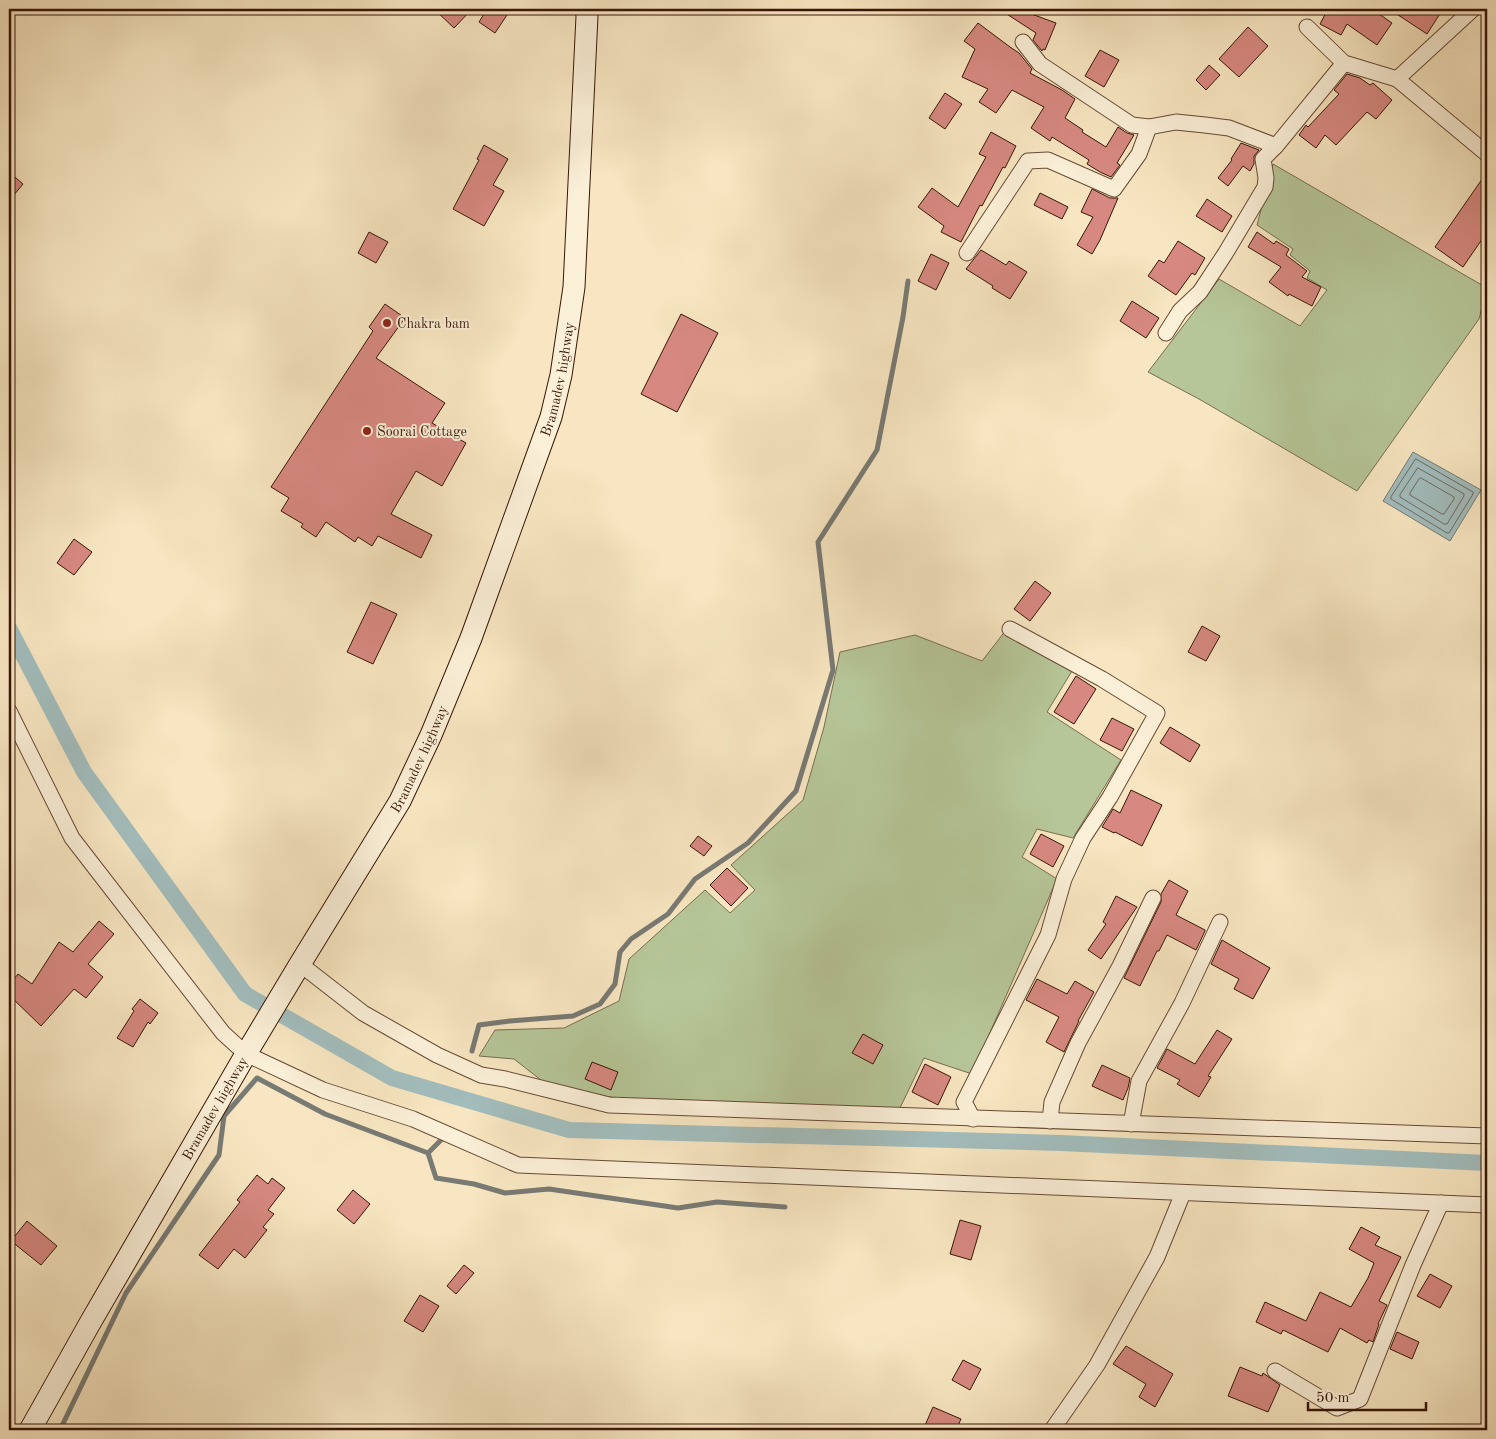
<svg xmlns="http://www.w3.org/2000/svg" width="1496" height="1439" font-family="'Old Standard TT',serif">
<rect width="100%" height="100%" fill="#f7e6c1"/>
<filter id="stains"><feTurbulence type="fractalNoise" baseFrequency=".004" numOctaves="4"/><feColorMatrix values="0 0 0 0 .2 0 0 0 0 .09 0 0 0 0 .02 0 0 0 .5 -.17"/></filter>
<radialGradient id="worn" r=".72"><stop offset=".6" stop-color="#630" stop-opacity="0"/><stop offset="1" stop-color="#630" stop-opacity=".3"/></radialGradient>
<!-- green -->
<g fill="#b6c698" stroke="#776e4f">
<polygon points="1273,164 1487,288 1479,319 1357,491 1199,399 1148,372 1219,279 1300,326 1327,290 1307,278 1310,271 1290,255 1293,249 1257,225"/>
<polygon points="1006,630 1072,671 1047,712 1121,760 1073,838 1037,829 1022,857 1057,879 972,1074 924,1058 899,1110 717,1105 609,1097 546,1084 514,1059 479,1056 495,1030 564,1028 619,1001 629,959 705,890 730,913 755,890 731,865 803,800 824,727 840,652 915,635 982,661"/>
</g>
<!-- water -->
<polygon fill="#a2bdbd" stroke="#787a74" points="1413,452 1481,490 1450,541 1383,501"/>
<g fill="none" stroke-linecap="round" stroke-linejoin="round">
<!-- shore -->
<g stroke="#6d6a62" stroke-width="1">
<polygon points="1416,459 1473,492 1473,494 1449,533 1447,533 1391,499 1391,497"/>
<polygon points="1418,468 1464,494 1464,496 1447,524 1444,524 1400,497 1400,495"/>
<polygon points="1421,478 1454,497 1454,499 1444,514 1442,514 1410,495 1410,493 1419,479"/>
</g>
<!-- stream -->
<g stroke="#787a74" stroke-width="5">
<polyline points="472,1051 479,1025 510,1021 573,1016 600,1004 615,984 620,952 631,939 668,914 695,879 748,843 796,791 833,670 818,542 877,450 903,317 908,281"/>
<polyline points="442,1139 428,1153 436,1178 474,1184 505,1193 549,1189 678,1208 717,1202 785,1207"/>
<polyline points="60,1430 126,1293 219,1155 224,1116 257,1078 325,1114 428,1153"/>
</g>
<!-- canal -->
<polyline stroke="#a2bdbd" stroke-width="16" points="9,628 84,772 245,994 392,1078 569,1130 1061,1143 1487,1163"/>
</g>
<!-- building -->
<g fill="#d78981" stroke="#381606">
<polygon points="434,9 472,9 454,28"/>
<polygon points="487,9 511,9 495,33 479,22"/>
<polygon points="999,9 1018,9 1056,23 1045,50 1043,49 1042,51 1033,40 1036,33"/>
<polygon points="1328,9 1372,9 1392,23 1377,45 1347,24 1341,35 1320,24"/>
<polygon points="1389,9 1443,9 1427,34"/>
<polygon points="978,23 1010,47 1019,53 1032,69 1030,73 1062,90 1075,99 1065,118 1083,130 1082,132 1106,147 1118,127 1127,133 1134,135 1117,163 1120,165 1111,177 1100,172 1087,164 1089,160 1052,137 1050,141 1031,128 1044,107 1042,106 1012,90 996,113 979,102 988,89 962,77 975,49 964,41"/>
<polygon points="1248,27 1268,46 1239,77 1219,59"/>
<polygon points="1100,50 1119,60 1104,87 1085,76"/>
<polygon points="1209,65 1220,75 1206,90 1196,80"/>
<polygon points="1347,74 1360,78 1370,85 1373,83 1392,100 1376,119 1367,112 1336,145 1325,135 1316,148 1299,135 1306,125 1308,127 1339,94 1334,90"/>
<polygon points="945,93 962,104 945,129 929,118"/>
<polygon points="991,132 1016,146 1005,168 1003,167 982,206 980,205 961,242 941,232 944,226 918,207 932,188 958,207 986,157 979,154"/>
<polygon points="1241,143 1259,150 1254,156 1254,164 1250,171 1243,166 1228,186 1218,178 1232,160 1231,159"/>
<polygon points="484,145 508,159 493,185 504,191 484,226 453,209 479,160 477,159"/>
<polygon points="9,172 23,184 9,201"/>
<polygon points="1487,172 1487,232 1463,267 1435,247"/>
<polygon points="1092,189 1110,198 1118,198 1100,240 1092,254 1077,245 1093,217 1081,212"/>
<polygon points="1040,193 1068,207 1062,219 1034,205"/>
<polygon points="1207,199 1232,216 1222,232 1196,216"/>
<polygon points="369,232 388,242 376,263 358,253"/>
<polygon points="1257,232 1274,244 1276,241 1289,249 1286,255 1307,271 1302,277 1321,287 1312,306 1289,294 1288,296 1269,282 1281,267 1248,247"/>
<polygon points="1178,241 1205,258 1195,275 1192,273 1176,295 1148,276 1159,260 1164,263"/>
<polygon points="981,250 1006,265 1009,261 1027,272 1010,299 992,288 993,286 966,269"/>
<polygon points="931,254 949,263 936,290 918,281"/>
<polygon points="1132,301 1159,318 1146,338 1120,321"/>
<polygon points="385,304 405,318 376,358 445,403 432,423 466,443 442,486 416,471 391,514 432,535 421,558 378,536 372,546 358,537 355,542 326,522 316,537 301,527 303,524 281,511 289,498 271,487 373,331 369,327"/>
<polygon points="681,314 718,333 677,412 641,394"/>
<polygon points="74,539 92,552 74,575 57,563"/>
<polygon points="1035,581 1051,593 1030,621 1014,609"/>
<polygon points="371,602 397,614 373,664 347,652"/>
<polygon points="1202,626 1220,636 1206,661 1188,652"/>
<polygon points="1076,676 1096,689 1074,724 1054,712"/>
<polygon points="1112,718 1134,729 1122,751 1100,740"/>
<polygon points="1170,727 1200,745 1190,762 1160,743"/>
<polygon points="1131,790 1162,805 1142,846 1115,832 1114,833 1102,827 1113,809 1120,813"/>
<polygon points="1041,834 1064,846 1053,867 1030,854"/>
<polygon points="698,836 712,846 704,856 690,846"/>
<polygon points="727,868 748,888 731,906 710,885"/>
<polygon points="1169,880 1188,891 1176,915 1205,930 1205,931 1196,950 1167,935 1159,951 1157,951 1140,986 1124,978 1161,902 1161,894"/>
<polygon points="1116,896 1137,907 1101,959 1088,950 1106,924 1103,922"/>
<polygon points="99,921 114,934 88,964 103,977 86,998 74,989 41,1026 9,995 9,985 18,974 32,984 59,942 73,952"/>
<polygon points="1222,940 1270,968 1253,999 1234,989 1239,979 1211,964"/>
<polygon points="1037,979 1067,994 1075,981 1094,992 1078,1021 1079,1021 1064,1052 1046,1042 1059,1017 1026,1000"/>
<polygon points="140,999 158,1013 150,1024 148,1022 133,1047 117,1038 134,1011 132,1009"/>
<polygon points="1217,1030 1232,1039 1208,1076 1211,1077 1199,1097 1177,1084 1180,1080 1157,1068 1167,1049 1195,1064"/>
<polygon points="863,1034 883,1045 873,1064 852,1053"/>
<polygon points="592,1062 618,1072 611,1090 585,1079"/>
<polygon points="925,1064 951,1077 938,1105 912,1092"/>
<polygon points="1102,1065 1130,1078 1128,1088 1123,1100 1092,1086"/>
<polygon points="257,1175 268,1184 272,1178 285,1188 268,1210 274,1214 263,1227 267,1230 245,1258 234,1249 218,1269 199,1255 240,1202 237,1200"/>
<polygon points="353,1190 370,1204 354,1224 337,1210"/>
<polygon points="960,1220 981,1226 971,1260 950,1254"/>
<polygon points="27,1221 57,1246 41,1265 11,1241"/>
<polygon points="1361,1227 1380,1237 1375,1245 1401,1257 1379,1301 1387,1305 1378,1324 1379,1324 1373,1342 1369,1340 1367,1343 1340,1328 1328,1352 1283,1330 1281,1334 1256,1322 1265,1302 1306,1321 1320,1292 1351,1307 1368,1278 1374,1263 1349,1249"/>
<polygon points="464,1265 474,1273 456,1294 447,1286"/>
<polygon points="1430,1274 1452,1286 1440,1308 1417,1296"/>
<polygon points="420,1295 439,1306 423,1332 404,1321"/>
<polygon points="1397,1332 1419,1342 1412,1359 1390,1349"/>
<polygon points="1126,1346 1173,1374 1155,1407 1139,1397 1146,1384 1113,1364"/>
<polygon points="963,1360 981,1369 970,1390 952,1380"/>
<polygon points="1240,1367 1262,1376 1263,1373 1280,1385 1268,1412 1228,1396"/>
<polygon points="933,1407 961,1419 956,1430 923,1430"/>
</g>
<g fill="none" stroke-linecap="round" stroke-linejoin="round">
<defs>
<g id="street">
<polyline points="1307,27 1344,63 1397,79 1487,154"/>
<polyline points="1023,42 1040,64 1132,125 1149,127 1176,122 1205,125 1229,128 1276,146 1344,63"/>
<polyline points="1397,79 1473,9"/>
<polyline points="967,253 1028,161 1048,160 1114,189 1139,154 1149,127"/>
<polyline points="1166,333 1180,311 1200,292 1225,254 1265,187 1266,178 1263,159 1276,146"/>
<polyline points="9,711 72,838 223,1033 246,1054 323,1090 413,1119 518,1165 1487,1205"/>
<polyline points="300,964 363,1013 437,1055 481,1075 505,1079 609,1105 1487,1136"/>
<polyline points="973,1119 964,1102 1048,935 1064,879 1083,838 1110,797 1157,713 1102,679 1010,629"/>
<polyline points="1050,1121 1052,1102 1078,1043 1120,966 1153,898"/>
<polyline points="1131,1124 1139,1081 1182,1003 1220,922"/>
<polyline points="1275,1371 1337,1408 1360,1399 1413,1265 1441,1203"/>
<polyline points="1052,1430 1097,1365 1157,1257 1183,1193"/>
</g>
<g id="secondary">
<path id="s1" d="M 30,1430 L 90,1323 L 246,1054 L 300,964 L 400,801 L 431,735 L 471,638 L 551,417 L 561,375 L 574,287 L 587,16 L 586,9"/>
</g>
</defs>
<!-- street casing -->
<use href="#street" stroke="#684a35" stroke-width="17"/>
<!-- secondary casing -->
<use href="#secondary" stroke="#381606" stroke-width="23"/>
<!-- street -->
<use href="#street" stroke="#faefd7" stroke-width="15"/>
<!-- secondary -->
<use href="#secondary" stroke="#faefd7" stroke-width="21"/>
</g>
<!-- markers -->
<g fill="#8f2418" stroke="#faefd7" stroke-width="2">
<circle cx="387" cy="323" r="5"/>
<circle cx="367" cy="431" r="5"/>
</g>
<g text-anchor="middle" stroke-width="4" stroke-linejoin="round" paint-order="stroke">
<!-- poi labels -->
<g font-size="14" fill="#381606" stroke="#faefd7" text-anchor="start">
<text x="397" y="328">Chakra bam</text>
<text x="377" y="436">Soorai Cottage</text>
</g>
<!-- street labels -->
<g font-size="14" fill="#381606" stroke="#faefd7">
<text dy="5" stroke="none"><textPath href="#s1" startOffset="1181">Bramadev highway</textPath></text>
<text dy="5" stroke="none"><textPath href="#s1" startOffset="776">Bramadev highway</textPath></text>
<text dy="5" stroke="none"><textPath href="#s1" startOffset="371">Bramadev highway</textPath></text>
</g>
</g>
<!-- margin -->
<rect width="1496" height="1439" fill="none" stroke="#f7e6c1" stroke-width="30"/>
<rect x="10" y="10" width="1476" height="1419" fill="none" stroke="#381606" stroke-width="2.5"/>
<rect x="15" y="15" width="1466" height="1409" fill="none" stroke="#381606"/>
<!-- scale -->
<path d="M1308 1402v8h118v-8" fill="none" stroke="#381606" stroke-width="2.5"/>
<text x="1316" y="1402" font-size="15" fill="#381606" stroke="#faefd7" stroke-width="4" paint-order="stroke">50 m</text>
<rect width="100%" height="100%" filter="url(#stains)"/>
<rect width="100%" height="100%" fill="url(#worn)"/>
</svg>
